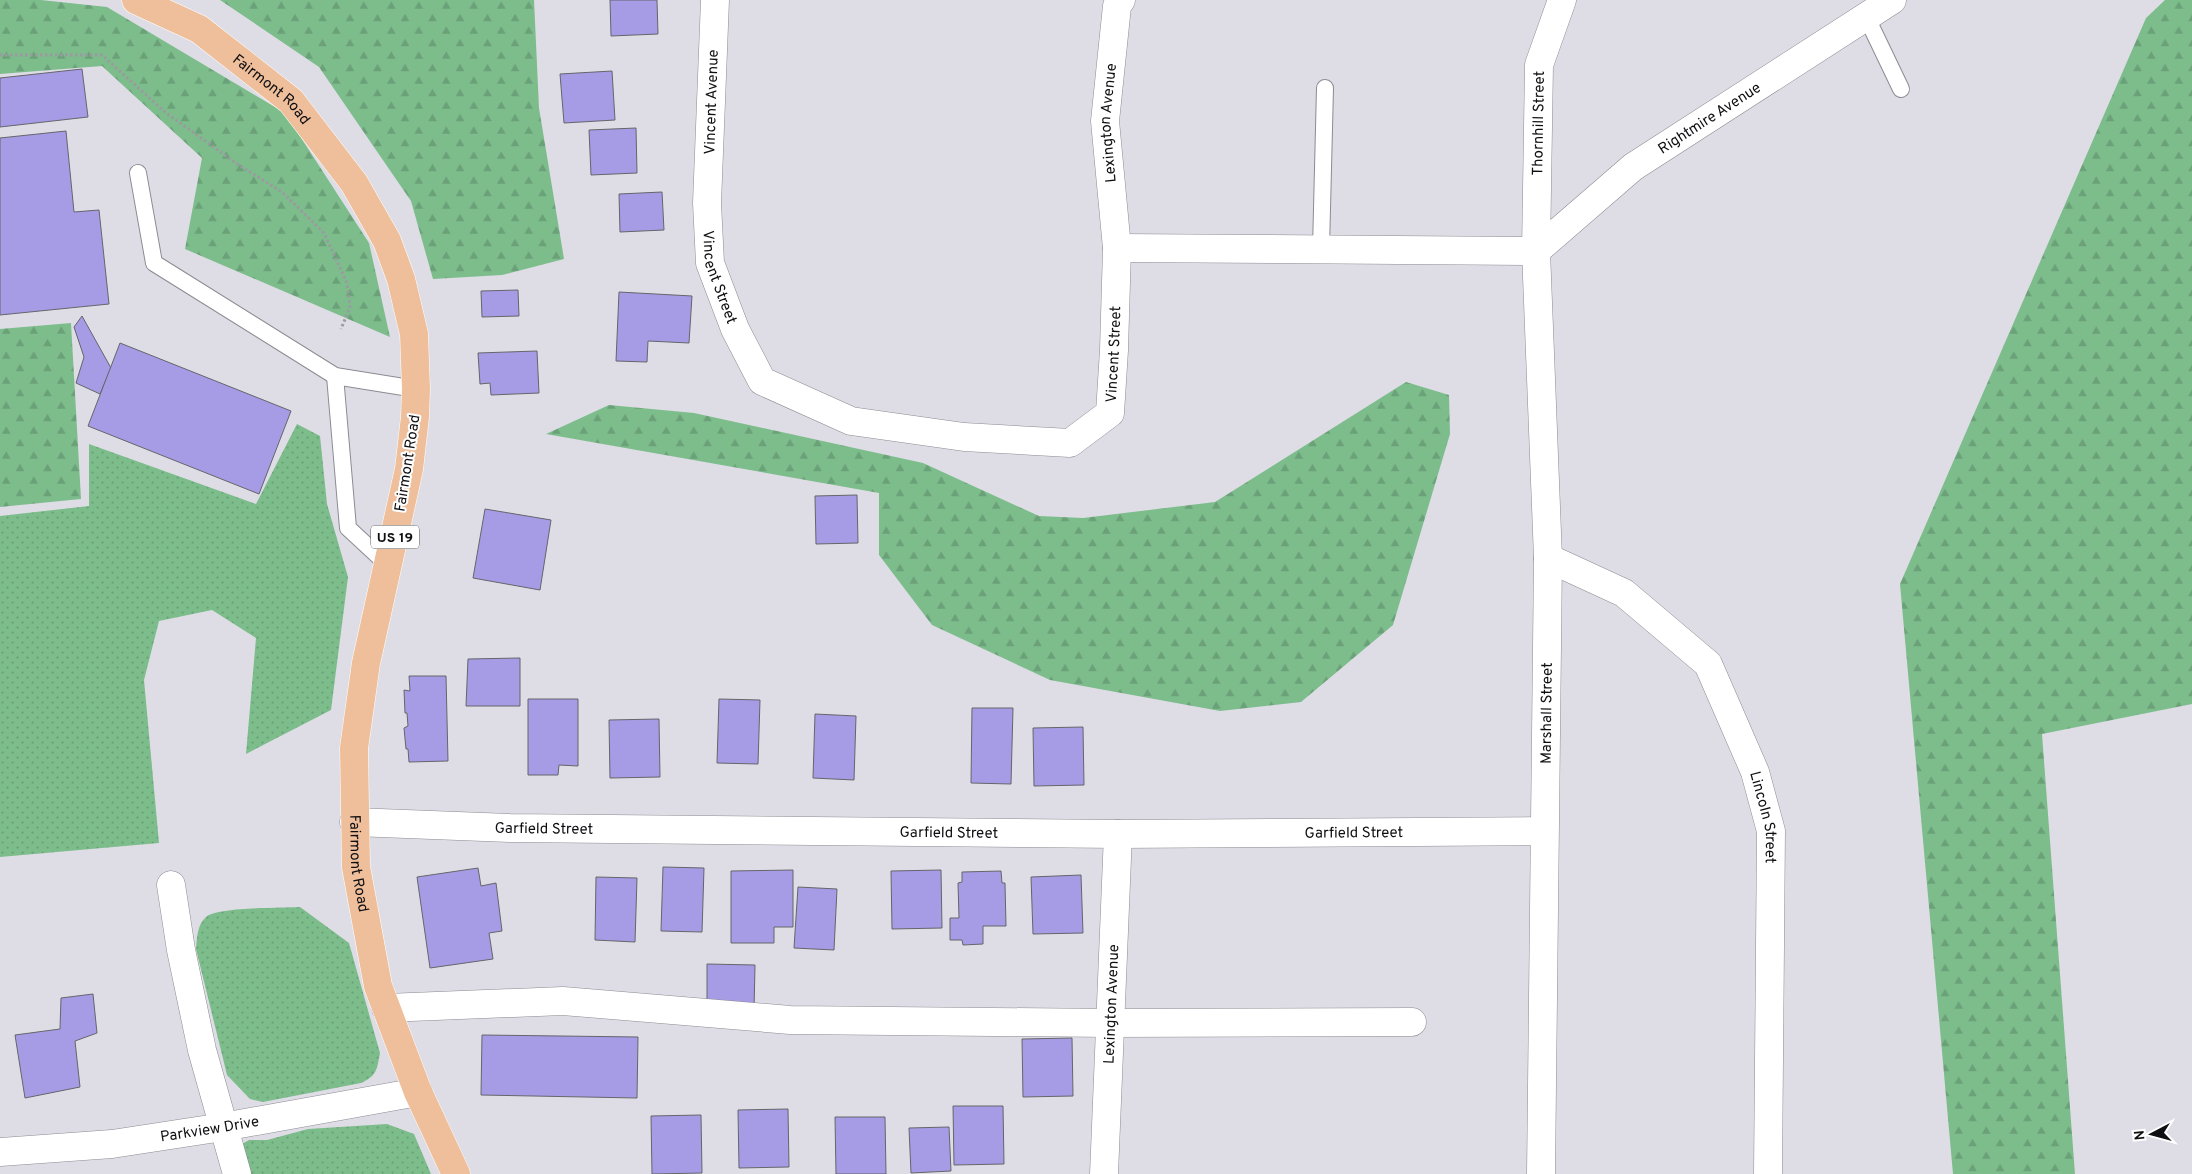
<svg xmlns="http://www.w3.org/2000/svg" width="2192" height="1174" font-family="Overpass,sans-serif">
<defs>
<pattern id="grass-dots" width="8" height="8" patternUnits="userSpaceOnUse" patternTransform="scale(1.25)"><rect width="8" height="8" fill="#7dbd8c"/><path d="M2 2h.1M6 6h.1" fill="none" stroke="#6ba178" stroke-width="1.8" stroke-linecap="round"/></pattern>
<pattern id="forest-firs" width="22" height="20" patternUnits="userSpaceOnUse" patternTransform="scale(1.25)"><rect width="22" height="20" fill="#7dbd8c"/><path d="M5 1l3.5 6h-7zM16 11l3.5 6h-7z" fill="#6ba178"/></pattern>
</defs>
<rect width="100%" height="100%" fill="#dedde5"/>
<!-- grass -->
<g fill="url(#grass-dots)">
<polygon points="297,424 320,436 327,504 348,577 331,710 246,754 256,638 212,610 159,621 144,680 159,843 0,857 0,516 89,506 89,444 256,504"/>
<path d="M 300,907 L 349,943 L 380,1053 C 377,1069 377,1076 361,1083 L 263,1102 L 250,1099 L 227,1075 L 196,949 C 197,938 197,925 206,917 C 217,907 282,908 300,907 Z"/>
<polygon points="387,1124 414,1134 431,1174 247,1174 237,1147 249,1140 267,1140 308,1129"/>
</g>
<!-- forest -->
<g fill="url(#forest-firs)">
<polygon points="0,0 41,0 107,7 285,113 369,243 390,337 185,249 202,158 102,66 0,74"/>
<polygon points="220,0 534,0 539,108 564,259 502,275 433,279 411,201 319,67"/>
<polygon points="2165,0 2192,0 2192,704 2042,734 2075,1174 1953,1174 1900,584 2146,18"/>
<polygon points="71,323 81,499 0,507 0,329"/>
<polygon points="1406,382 1449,395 1450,434 1393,625 1301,702 1220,711 1050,680 932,625 879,555 879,493 546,434 609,405 694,413 923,463 1039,516 1083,518 1215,502"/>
</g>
<!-- building -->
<g fill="#a59ce5" stroke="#65656b">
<polygon points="610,0 657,0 658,34 611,36"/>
<polygon points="82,69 88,117 0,127 0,78"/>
<polygon points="612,71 615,120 564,123 560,74"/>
<polygon points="636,128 637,173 591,175 589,130"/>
<polygon points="66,131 74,212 99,210 109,304 0,315 0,138"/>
<polygon points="662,192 664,230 620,232 619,194"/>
<polygon points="518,290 519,316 482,317 481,291"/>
<polygon points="619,292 692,296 689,343 648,341 647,362 616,361"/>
<polygon points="82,316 111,368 100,394 76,383 84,357 74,327"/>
<polygon points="120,343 291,411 259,494 88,426"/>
<polygon points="537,351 539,393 491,395 490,383 480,384 478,353"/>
<polygon points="857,495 858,543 816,544 815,496"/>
<polygon points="485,509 551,520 540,590 473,578"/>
<polygon points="520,658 520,706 466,706 468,659"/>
<polygon points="409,676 446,676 448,761 409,762 408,749 406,749 404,728 408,726 407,713 405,713 404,690 410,691"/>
<polygon points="528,699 578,699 578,766 559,765 558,775 528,775"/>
<polygon points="719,699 760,700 758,764 717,763"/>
<polygon points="972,708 1013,708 1011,784 971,783"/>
<polygon points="815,714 856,716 854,780 813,778"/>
<polygon points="659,719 660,777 610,778 609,720"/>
<polygon points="1083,727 1084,785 1034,786 1033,728"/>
<polygon points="663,867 704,868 702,932 661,931"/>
<polygon points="478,868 481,886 496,883 502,931 489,933 493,959 430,968 417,877"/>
<polygon points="793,870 793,927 774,927 774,943 731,943 731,871"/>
<polygon points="941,870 942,928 892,929 891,871"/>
<polygon points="1001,871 1002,883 1005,883 1006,926 983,926 983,944 963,945 962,940 950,940 950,918 959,918 958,883 962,882 962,872"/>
<polygon points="1081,875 1083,933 1033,934 1031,877"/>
<polygon points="596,877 637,878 635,942 595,940"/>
<polygon points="798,887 837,889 834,950 794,948"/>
<polygon points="707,964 755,965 754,1011 707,1010"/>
<polygon points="93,994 97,1033 75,1041 80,1087 25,1098 15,1035 60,1029 61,998"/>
<polygon points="482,1035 638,1037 637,1098 481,1095"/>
<polygon points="1072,1038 1073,1096 1023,1097 1022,1039"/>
<polygon points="953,1106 1003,1106 1004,1164 954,1165"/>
<polygon points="788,1109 789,1167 739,1168 738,1110"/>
<polygon points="701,1115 702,1173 652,1174 651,1116"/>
<polygon points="835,1117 885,1117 886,1174 836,1174"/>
<polygon points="949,1127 951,1171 911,1173 909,1128"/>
</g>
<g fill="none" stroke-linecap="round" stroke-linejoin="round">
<defs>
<g id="service">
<polyline points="1867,18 1901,89"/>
<polyline points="138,173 154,263 335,376 416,389"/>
<polyline points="1321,249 1325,88"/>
<polyline points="335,376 348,528 389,566"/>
</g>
<g id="minor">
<path id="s1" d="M 715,0 L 707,203 L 710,263 L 735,329 L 762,381 L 851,421 L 964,437 L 1070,443 L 1110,413 L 1114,350 L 1117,248 L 1105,121 L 1117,6 L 1121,0"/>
<polyline points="1117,248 1536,251"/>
<path id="s2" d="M 1536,251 L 1633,167 L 1892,0"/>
<path id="s3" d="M 1548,558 L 1624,593 L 1708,664 L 1755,772 L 1771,831 L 1768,1174"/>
<path id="s4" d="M 354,822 L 510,828 L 1118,834 L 1544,831"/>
<polyline points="171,885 181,950 202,1050 237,1174"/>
<polyline points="386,1008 563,1001 790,1020 1110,1023 1412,1022"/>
<path id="s5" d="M 0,1152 L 112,1144 L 223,1127 L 418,1092"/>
<path id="s6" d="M 1104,1174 L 1118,834"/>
<path id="s7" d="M 1541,1174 L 1548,558 L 1536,251 L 1539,65 L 1562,0"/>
</g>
<g id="primary">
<path id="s8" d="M 136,0 L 199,29 L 291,101 L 354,183 L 387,241 L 401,279 L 414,334 L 416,389 L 415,417 L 409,469 L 366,663 L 354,748 L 356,867 L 378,986 L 418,1092 L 456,1174"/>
</g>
</defs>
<!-- service casing -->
<use href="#service" stroke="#8c8b92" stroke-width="18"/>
<!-- minor casing -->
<use href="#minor" stroke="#8c8b92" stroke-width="29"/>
<!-- primary casing -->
<use href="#primary" stroke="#fff" stroke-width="29"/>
<!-- path -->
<polyline stroke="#9b9aa0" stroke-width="3" stroke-dasharray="2.5 2.5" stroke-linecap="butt" points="0,55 102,55 165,112 237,164 282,192 324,233 347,283 350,307 341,329"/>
<!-- service -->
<use href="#service" stroke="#fff" stroke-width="16"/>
<!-- minor -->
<use href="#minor" stroke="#fff" stroke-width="28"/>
<!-- primary -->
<use href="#primary" stroke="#eebf9a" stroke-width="28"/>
</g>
<g text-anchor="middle" stroke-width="4" stroke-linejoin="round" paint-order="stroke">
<!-- shield labels -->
<rect fill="#fff" stroke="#575658" stroke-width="1" x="371" y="525.5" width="48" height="23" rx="4"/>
<g font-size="14" font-weight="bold" fill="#0f0e11">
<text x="395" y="542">US 19</text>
</g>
<!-- street labels -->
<g font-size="15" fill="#0f0e11" stroke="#fff">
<text dy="5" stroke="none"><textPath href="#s8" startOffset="164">Fairmont Road</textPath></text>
<text transform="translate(711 102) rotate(-88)" y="5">Vincent Avenue</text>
<text dy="5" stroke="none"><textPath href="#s2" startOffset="219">Rightmire Avenue</textPath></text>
<text dy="5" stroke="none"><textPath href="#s1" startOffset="1051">Lexington Avenue</textPath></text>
<text dy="5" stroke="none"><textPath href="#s7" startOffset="1051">Thornhill Street</textPath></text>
<text dy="5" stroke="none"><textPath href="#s1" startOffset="279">Vincent Street</textPath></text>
<text dy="5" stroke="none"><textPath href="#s1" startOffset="819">Vincent Street</textPath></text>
<text transform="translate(407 463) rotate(-81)" y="5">Fairmont Road</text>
<text dy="5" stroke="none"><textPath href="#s7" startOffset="461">Marshall Street</textPath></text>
<text dy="5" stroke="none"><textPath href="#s3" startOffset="358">Lincoln Street</textPath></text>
<text dy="5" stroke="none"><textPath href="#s4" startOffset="190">Garfield Street</textPath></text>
<text dy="5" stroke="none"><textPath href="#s4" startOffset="595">Garfield Street</textPath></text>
<text dy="5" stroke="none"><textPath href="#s4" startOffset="1000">Garfield Street</textPath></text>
<text dy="5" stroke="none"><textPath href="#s8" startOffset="989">Fairmont Road</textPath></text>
<text dy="5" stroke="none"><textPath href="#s6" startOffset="170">Lexington Avenue</textPath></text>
<text dy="5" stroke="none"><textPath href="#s5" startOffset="211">Parkview Drive</textPath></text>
</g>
</g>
<!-- north arrow -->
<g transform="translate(2152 1134) rotate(264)" stroke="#ffffff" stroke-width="4" paint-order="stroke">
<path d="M0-4L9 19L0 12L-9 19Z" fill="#0f0e11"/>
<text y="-8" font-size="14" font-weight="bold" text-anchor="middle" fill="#0f0e11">N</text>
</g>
</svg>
